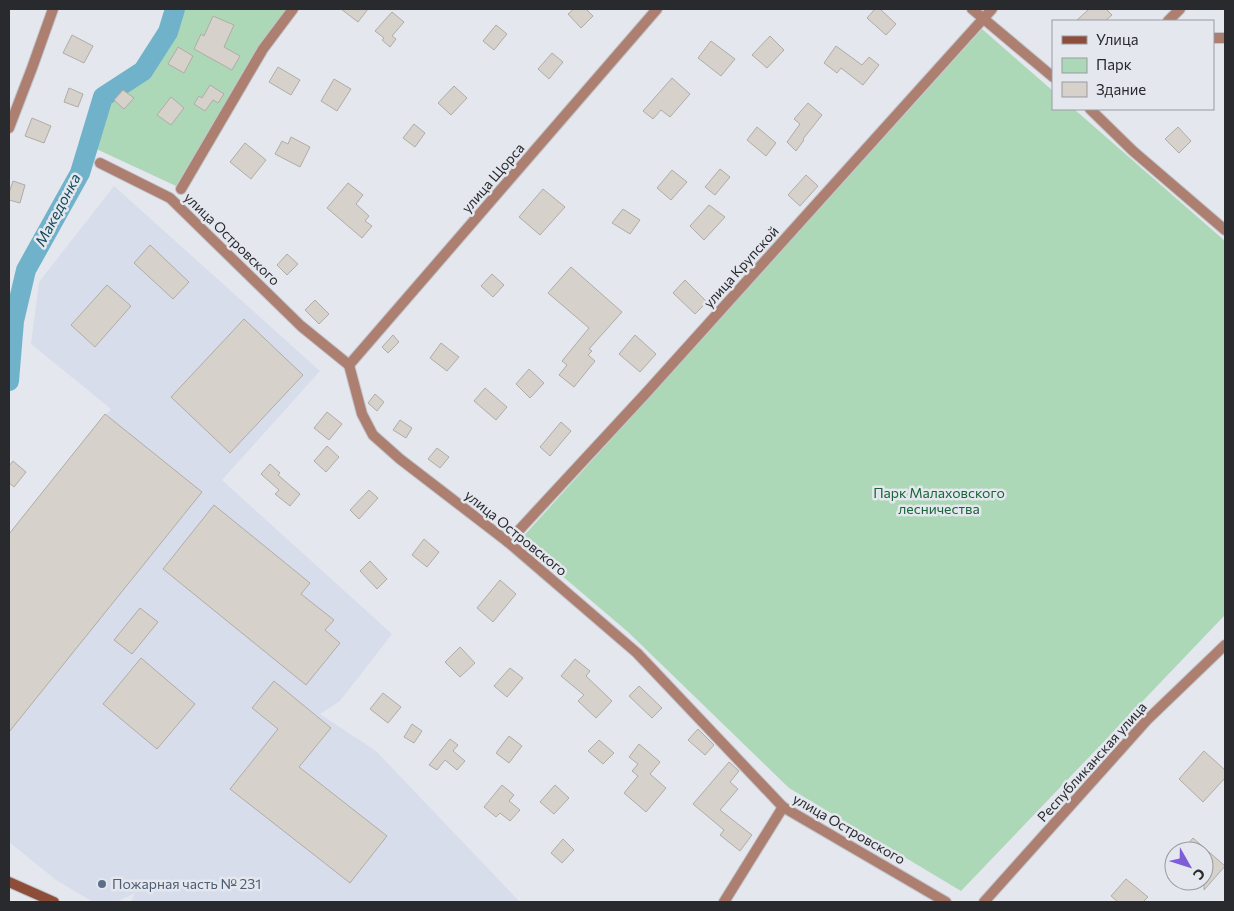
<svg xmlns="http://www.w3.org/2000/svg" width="1234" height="911" font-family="Commissioner,sans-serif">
<rect width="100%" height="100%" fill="#e4e7ee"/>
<!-- built -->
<polygon fill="#d8ddec" points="114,186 320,371 222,480 392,634 340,701 320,714 376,751 520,902 131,902 135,893 116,902 93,902 56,880 9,842 9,535 111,409 31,344 39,282"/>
<!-- green -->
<g fill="#add8b8">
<polygon points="181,9 288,9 259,48 176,186 92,147 106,100 146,73 174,33"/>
<polygon points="982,29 1053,91 1053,109 1074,109 1225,241 1225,615 961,891 789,788 628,632 520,540"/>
</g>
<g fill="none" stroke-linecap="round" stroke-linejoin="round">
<!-- river -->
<polyline stroke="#6fb2ca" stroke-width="20" points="9,381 14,321 26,270 80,173 103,97 143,71 168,32 175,9"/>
</g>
<!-- building -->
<g fill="#d6d1ca" stroke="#b0aca5">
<polygon points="341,9 368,9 358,22"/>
<polygon points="574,9 586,9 593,16 581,28 568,14"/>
<polygon points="875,9 880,9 896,24 886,35 867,18"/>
<polygon points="1089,9 1106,9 1112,15 1105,21 1076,21"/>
<polygon points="392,12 404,22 392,36 396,39 390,47 382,40 384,38 375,31"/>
<polygon points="213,16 234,25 224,47 240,56 232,70 194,49 201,34 204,36"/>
<polygon points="496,25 507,34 494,50 483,41"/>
<polygon points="72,35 93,46 84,63 63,53"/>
<polygon points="770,36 784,50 767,68 752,55"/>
<polygon points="711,41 735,59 721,76 698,58"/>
<polygon points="836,46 862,65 869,57 879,65 863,85 841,68 837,73 824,63"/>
<polygon points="178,47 193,56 184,73 168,64"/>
<polygon points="552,53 563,62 549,79 538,69"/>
<polygon points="278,67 300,80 291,95 269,82"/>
<polygon points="672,78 690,94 670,117 661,110 653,119 643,111"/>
<polygon points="334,79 351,89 337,111 321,101"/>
<polygon points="210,85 224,94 218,103 213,100 205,111 194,104 199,96 202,98"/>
<polygon points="454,86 467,98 451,115 438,103"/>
<polygon points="69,88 83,94 78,107 64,102"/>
<polygon points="123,90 134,98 124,109 114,100"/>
<polygon points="171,97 184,108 171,125 157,115"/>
<polygon points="808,103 822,115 803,139 804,140 796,151 787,142 800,124 794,119"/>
<polygon points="32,118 51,126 44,143 25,136"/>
<polygon points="414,124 425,133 415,147 403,138"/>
<polygon points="757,127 776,143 766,156 747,140"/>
<polygon points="1178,127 1191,141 1179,153 1165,139"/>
<polygon points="291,137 310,147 300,167 275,154 282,141 288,144"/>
<polygon points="245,143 266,160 251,179 230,162"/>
<polygon points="720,169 730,177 715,195 705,187"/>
<polygon points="672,170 687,182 671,200 657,188"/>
<polygon points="806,175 818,186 800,206 788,195"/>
<polygon points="13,181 25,185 20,203 9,200 9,193"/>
<polygon points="348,183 363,195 356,204 369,216 365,221 372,226 362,238 327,208"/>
<polygon points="543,189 565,207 540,235 519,217"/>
<polygon points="709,205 725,217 704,240 690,226"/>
<polygon points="623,209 640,220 630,234 612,223"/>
<polygon points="150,245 189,282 173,299 134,263"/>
<polygon points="287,254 298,264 287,275 277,265"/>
<polygon points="571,267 622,312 589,349 592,351 588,355 595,361 574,387 559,375 567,365 562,361 589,328 548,293"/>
<polygon points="492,274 504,285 493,297 481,286"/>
<polygon points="685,280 707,302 695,314 673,293"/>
<polygon points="107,285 131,306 95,347 71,325"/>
<polygon points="315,300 329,314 319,324 305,310"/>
<polygon points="244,319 303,375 230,453 171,397"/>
<polygon points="393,335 399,342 388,353 382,347"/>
<polygon points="635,335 656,354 640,372 619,354"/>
<polygon points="441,343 459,357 447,371 430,358"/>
<polygon points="529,369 544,383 530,398 516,384"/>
<polygon points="485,388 507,407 496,420 474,401"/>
<polygon points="375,394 384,402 377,411 368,403"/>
<polygon points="327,412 342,424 329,440 314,428"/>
<polygon points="105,414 202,492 9,732 9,534"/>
<polygon points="400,420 412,428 406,438 393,430"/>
<polygon points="561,422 571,431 550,456 540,447"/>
<polygon points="327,446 339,457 326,472 314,461"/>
<polygon points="437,448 449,457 440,468 428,459"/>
<polygon points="13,461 26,472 14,487 9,483 9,466"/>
<polygon points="270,464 280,473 278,475 300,494 290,506 275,494 279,490 261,474"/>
<polygon points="369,490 378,498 359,519 350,510"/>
<polygon points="214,505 310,583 301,594 334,620 325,630 340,643 306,685 163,569"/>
<polygon points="424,539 439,552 427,567 412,555"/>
<polygon points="370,561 387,579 377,589 360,571"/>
<polygon points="500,580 516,594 493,622 477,608"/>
<polygon points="140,608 158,622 132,654 114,640"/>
<polygon points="460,647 475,663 460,677 445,662"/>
<polygon points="141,658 195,704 157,749 103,704"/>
<polygon points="575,659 590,671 586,676 612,701 596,718 578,701 584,695 561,676"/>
<polygon points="510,668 523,678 507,697 494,686"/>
<polygon points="274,681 331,728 299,767 387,836 350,883 230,789 278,729 252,708"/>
<polygon points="639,686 662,708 652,718 629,696"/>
<polygon points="383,693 401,707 388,723 370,709"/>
<polygon points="412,724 422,731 414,743 404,737"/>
<polygon points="698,729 714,745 705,755 688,740"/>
<polygon points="509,736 522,746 509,763 496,753"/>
<polygon points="450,739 458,745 453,751 465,761 457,770 445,760 437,770 429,765"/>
<polygon points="599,740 614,753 603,764 588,751"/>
<polygon points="639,744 660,762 650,774 666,788 646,812 624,793 638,776 632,771 638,764 629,757"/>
<polygon points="1204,751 1225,770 1225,778 1203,802 1179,779"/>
<polygon points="729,762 739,771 730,782 738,789 720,810 752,835 740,851 720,835 724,830 693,804"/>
<polygon points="502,785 514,795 509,801 520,810 510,821 500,813 496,817 484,807"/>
<polygon points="555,785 569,798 554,814 540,802"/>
<polygon points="1193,838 1225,866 1204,890 1204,851 1182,851"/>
<polygon points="563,839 574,850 562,863 551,853"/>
<polygon points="1126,879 1148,897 1143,902 1118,902 1111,896"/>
</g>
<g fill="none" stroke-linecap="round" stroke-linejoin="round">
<defs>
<g id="minor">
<polyline points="972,9 1053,77"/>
<polyline points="1168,21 1180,9"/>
<polyline points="1213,38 1225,38"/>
<polyline points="1090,109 1133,151 1225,230"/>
<polyline points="9,128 32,68 53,9"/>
<polyline points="100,163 170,198 301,326 349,365 362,414 373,435 400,459 508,542 637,653 783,807"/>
<polyline points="181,189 263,49 293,9"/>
<polyline points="349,365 657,9"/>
<polyline points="508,542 646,393 992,9"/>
<polyline points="984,902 1147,720 1225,645"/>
</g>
<polyline id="tertiary" points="724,902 783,807 946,902"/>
<polyline id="secondary" points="9,882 54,902"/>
</defs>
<!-- minor casing -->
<use href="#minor" stroke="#c2c5cb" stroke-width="12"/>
<!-- tertiary casing -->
<use href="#tertiary" stroke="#c2c5cb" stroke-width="12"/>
<!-- secondary casing -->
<use href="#secondary" stroke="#c2c5cb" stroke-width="12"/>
<!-- minor -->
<use href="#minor" stroke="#ad7f71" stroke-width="10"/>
<!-- tertiary -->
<use href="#tertiary" stroke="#ad7f71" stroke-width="10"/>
<!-- secondary -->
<use href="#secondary" stroke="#8d4d38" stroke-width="10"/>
</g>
<!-- markers -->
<circle fill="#5c6f8a" stroke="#e4e7ee" stroke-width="2" cx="102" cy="884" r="5"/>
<g text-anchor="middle" stroke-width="5" stroke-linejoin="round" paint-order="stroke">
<!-- street labels -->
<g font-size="14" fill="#292a2d" stroke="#e4e7ee">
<text transform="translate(493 178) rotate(-49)" y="5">улица Щорса</text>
<text transform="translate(232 239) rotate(44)" y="5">улица Островского</text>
<text transform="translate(741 267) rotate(-48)" y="5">улица Крупской</text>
<text transform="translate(516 533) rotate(39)" y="5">улица Островского</text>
<text transform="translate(1092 762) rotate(-48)" y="5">Республиканская улица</text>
<text transform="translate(849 829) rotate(30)" y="5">улица Островского</text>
</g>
<!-- park labels -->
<g font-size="14" fill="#176637" stroke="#e4e7ee">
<text x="939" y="498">Парк Малаховского<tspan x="939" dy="16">лесничества</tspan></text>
</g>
<!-- service labels -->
<g font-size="14" fill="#4e5e75" stroke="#e4e7ee" text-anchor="start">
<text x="112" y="889">Пожарная часть № 231</text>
</g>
<!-- water labels -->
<g font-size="15" font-style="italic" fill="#104a5b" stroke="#e4e7ee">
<text transform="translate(58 210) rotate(-62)" y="5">Македонка</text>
</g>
</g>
<!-- border -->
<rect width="1234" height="911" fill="none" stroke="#292a2d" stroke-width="20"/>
<!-- legend -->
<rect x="1052" y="20" width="162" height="90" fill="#e4e7ee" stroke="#999ba1"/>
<rect x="1062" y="36" width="25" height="8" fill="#8d4d38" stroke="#999ba1"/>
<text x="1096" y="45" font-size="15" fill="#292a2d">Улица</text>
<rect x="1062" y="58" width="25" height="15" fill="#add8b8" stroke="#999ba1"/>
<text x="1096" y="70" font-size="15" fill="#292a2d">Парк</text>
<rect x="1062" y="82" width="25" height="15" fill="#d6d1ca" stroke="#999ba1"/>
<text x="1096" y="95" font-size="15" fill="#292a2d">Здание</text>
<!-- north arrow -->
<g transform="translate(1189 866) rotate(129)"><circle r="24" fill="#e4e7ee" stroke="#999ba1"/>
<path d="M0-4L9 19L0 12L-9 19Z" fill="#7e5ed8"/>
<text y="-8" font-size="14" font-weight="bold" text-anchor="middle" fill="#292a2d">С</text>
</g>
</svg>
